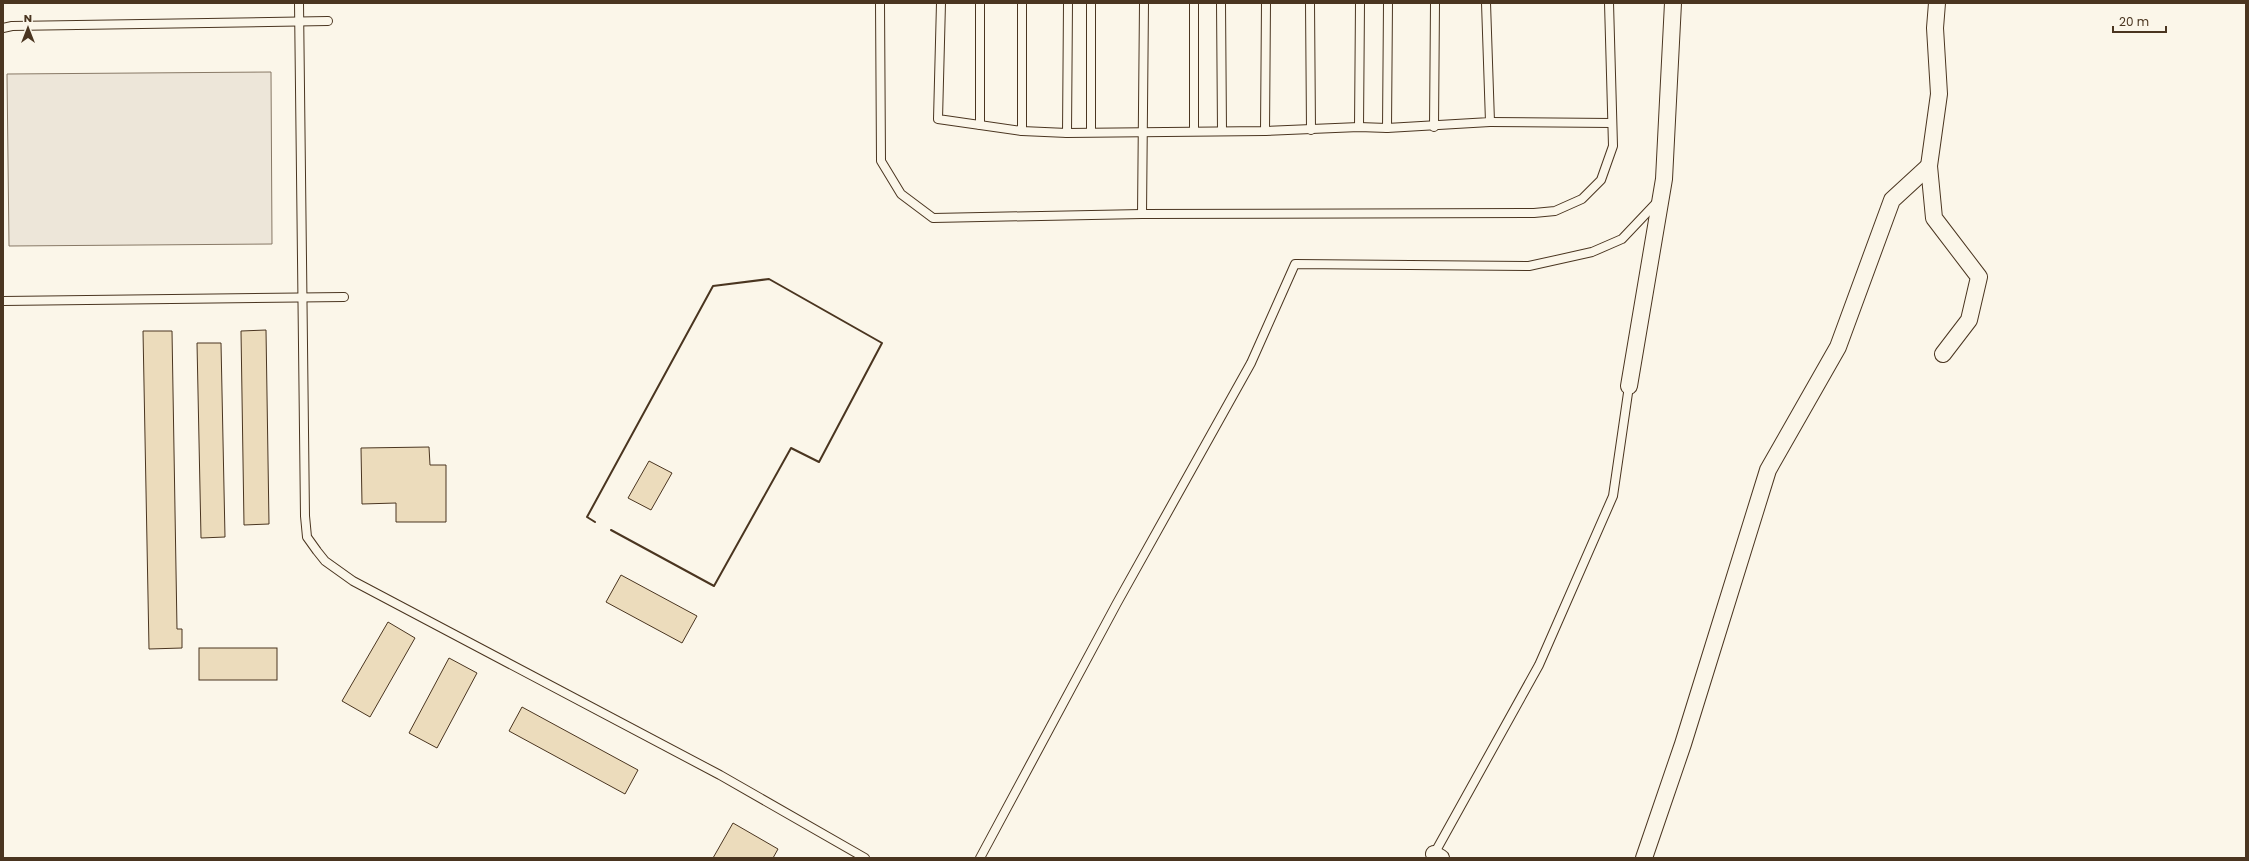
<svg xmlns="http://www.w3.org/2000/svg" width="2249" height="861" font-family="Poppins,sans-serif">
<rect width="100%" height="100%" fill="#fbf6e9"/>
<!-- green -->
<polygon fill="#ede6d9" stroke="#887966" points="271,72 272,244 9,246 7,74"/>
<!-- building -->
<g fill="#ecdcbc" stroke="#4a3520">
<polygon points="266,330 269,524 244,525 241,331"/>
<polygon points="143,331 172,331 177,629 182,629 182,648 149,649"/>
<polygon points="197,343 221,343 225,537 201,538"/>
<polygon points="429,447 430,465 446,465 446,522 396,522 396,503 362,504 361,448"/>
<polygon points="649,461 672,473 651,510 628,498"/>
<polygon points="621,575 697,616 682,643 606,602"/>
<polygon points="388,622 415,638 370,717 342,701"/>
<rect x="199" y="648" width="78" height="32"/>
<polygon points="449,658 477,673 437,748 409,733"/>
<polygon points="522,707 638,770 625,794 509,731"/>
<polygon points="733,823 778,849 773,858 713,858"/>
</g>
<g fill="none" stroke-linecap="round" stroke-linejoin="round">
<defs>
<g id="lane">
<polyline points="299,3 305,516 307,537 317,551 325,561 353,581 720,775 865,858"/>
<polyline points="880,3 881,161 901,194 933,218 1142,214 1534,213 1555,211 1582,199 1601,180 1613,146 1609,3"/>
<polyline points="941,3 938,119 1022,131 1067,133 1265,131 1359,127 1387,128 1490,122 1486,3"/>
<polyline points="980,3 980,125"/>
<polyline points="1022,3 1022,131"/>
<polyline points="1194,3 1194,131"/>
<polyline points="1221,3 1222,131"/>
<polyline points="1310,3 1311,130"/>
<polyline points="3,28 12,26 328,21"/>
<polyline points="1490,122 1612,123"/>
<polyline points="1359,127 1360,3"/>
<polyline points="1434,127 1435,3"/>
<polyline points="1387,128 1388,3"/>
<polyline points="1265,131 1266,3"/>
<polyline points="1091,132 1091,3"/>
<polyline points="1067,133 1068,3"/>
<polyline points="1142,214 1144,3"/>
<polyline points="3,301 344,297"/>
<polyline points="1433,856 1539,665 1613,496 1629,386"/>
<polyline points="980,858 1117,603 1251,363 1295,264 1529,266 1592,252 1622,239 1658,201"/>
</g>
<g id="street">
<polyline points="1937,3 1935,28 1939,94 1929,166 1934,218 1979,277 1969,320 1943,354"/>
<polyline points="1629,386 1664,179 1673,3"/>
<polyline points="1434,854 1441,858"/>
<polyline points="1644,858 1683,744 1768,470 1838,347 1892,200 1929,166"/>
</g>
</defs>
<!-- lane casing -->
<use href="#lane" stroke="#4a3520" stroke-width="10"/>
<!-- street casing -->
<use href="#street" stroke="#4a3520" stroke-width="18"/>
<!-- lane -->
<use href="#lane" stroke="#fbf6e9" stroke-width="8"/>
<!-- street -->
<use href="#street" stroke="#fbf6e9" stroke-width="16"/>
<!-- wall -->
<polyline stroke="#4a3520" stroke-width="2" points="595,522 587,517 713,286 769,279 882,343 819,462 791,448 714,586 611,530"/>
</g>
<!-- border -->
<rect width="2249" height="861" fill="none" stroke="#4a3520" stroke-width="8"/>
<!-- north arrow -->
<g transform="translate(28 28)" stroke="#fbf6e9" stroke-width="3" paint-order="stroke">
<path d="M0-3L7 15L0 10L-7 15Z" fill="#4a3520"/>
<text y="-6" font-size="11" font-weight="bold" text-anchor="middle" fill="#4a3520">N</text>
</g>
<!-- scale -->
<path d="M2113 26v6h53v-6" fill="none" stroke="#4a3520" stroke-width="2"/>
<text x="2119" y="26" font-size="12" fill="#4a3520" stroke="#fbf6e9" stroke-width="3" paint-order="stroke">20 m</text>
</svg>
